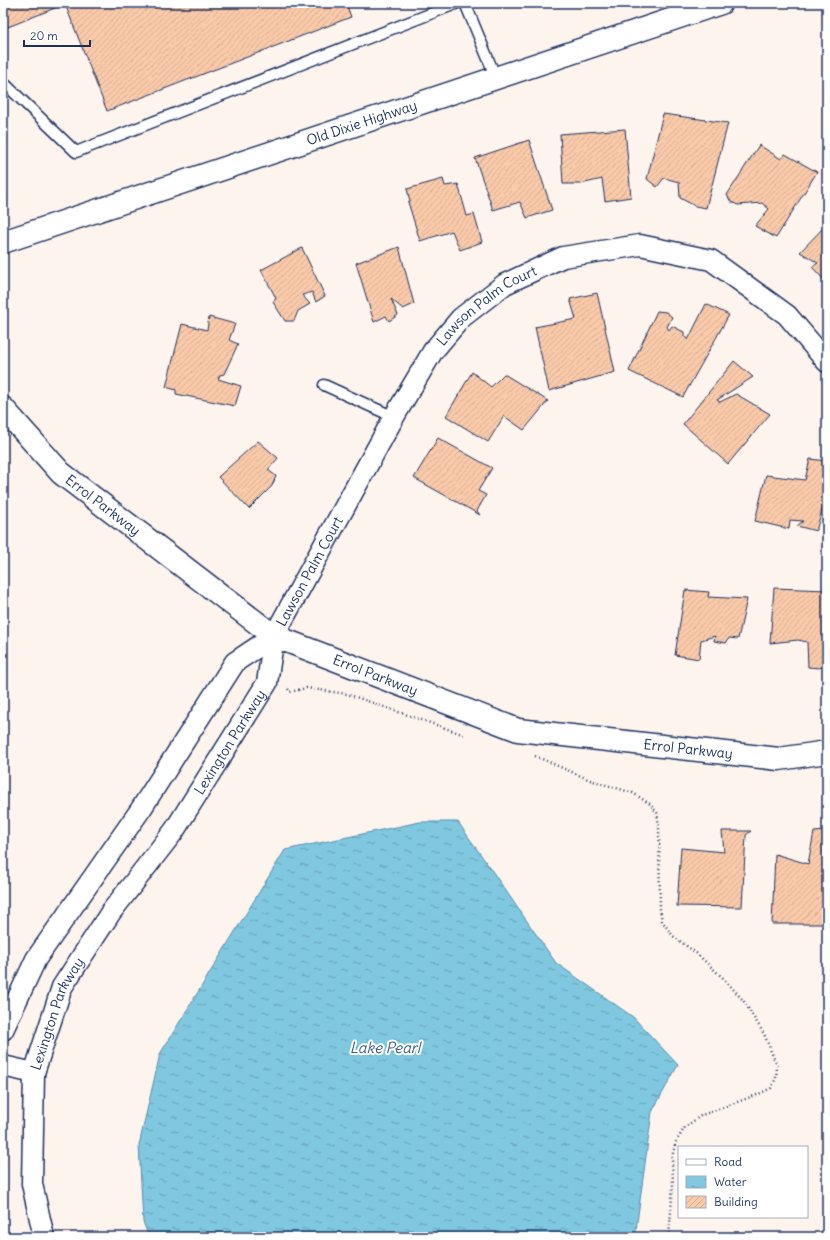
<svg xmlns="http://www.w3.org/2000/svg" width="830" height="1240" font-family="Delius,sans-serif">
<defs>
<pattern id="water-ripples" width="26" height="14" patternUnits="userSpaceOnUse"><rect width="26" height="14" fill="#7fc8df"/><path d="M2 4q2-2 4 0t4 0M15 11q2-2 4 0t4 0" fill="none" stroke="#67a3b8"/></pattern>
<pattern id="building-hatch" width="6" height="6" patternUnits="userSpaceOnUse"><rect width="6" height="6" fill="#facaa9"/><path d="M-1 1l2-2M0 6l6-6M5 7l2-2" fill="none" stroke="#d6ae94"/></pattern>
</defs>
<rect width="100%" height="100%" fill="#fef4ee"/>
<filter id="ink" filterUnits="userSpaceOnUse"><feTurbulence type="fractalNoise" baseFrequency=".025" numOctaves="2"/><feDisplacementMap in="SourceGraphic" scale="8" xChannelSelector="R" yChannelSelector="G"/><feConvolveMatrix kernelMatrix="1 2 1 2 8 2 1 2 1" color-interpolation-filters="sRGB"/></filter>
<g filter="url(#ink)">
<!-- water -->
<polygon fill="url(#water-ripples)" stroke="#578bab" points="420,822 458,822 556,963 633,1017 678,1065 652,1112 635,1237 149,1237 143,1222 139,1145 160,1054 285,850"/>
<!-- building -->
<g fill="url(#building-hatch)" stroke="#1b2f5e">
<polygon points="3,3 346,3 351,17 107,111 65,4 8,27 3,14"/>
<polygon points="663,114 728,123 706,208 695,206 680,198 679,182 664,178 657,187 647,179"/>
<polygon points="625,129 631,197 605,201 602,179 581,184 563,184 560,134"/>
<polygon points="529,140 552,210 527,218 520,202 493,210 475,158"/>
<polygon points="759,145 781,159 785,154 817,172 776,238 755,226 769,209 762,203 738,205 731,202 727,195"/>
<polygon points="443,179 445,186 458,184 467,216 474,214 482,242 460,250 452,231 420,241 408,202 410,201 407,189"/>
<polygon points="827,224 827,281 826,282 812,267 818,263 800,252"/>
<polygon points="399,247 414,304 403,309 391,299 398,315 389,321 386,316 374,322 356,263"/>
<polygon points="302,248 325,296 316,302 312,292 302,295 310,304 298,311 294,321 285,321 273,302 276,298 261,270"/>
<polygon points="597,293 615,372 549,391 535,327 576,319 570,299"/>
<polygon points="706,304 729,315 683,397 629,371 657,311 666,312 672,317 667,327 669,330 672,326 684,332 684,336 688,340"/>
<polygon points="209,317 235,324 229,340 238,344 224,374 220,375 218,379 241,386 235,406 176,394 176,390 166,387 182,324 207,330"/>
<polygon points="734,361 753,377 717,400 720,402 736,394 770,414 728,464 683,424"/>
<polygon points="472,372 491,387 504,374 548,401 524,430 504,416 488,442 446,416"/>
<polygon points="438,438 492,468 478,491 486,495 477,511 480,515 414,478"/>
<polygon points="258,441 278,458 268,470 276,476 272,486 249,509 218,477"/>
<polygon points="810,459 827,461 827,492 816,531 797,526 803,521 790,520 789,529 755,521 766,475 805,480"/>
<polygon points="774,588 827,590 827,665 819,668 808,667 807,642 798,640 770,643"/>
<polygon points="685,590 709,592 708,597 747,599 738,639 729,638 726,643 714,641 715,636 701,640 699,659 675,655"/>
<polygon points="722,831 751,831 746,835 742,907 677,906 681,848 724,852"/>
<polygon points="827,831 827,924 772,924 775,854 808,864 814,832"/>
</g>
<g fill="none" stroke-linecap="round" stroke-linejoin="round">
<defs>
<g id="lane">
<polyline points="465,3 496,78"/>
<polyline points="3,82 76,152 458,3"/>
<polyline points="324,385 394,417"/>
</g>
<g id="street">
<polyline points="3,1030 36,959 141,809 235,662 274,636"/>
<polyline points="3,1066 34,1073"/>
<path id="s1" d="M 44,1237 L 32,1184 L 34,1073 L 62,987 L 111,912 L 174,831 L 267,683 L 274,636 L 394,417 L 433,351 L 461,318 L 505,284 L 563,257 L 640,245 L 711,260 L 787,315 L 827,362"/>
</g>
<g id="secondary">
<path id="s2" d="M 3,242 L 721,3"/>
<path id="s3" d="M 3,408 L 61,473 L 274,636 L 518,730 L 779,759 L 827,752"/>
</g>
</defs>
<!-- lane casing -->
<use href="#lane" stroke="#1b2f5e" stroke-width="13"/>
<!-- street casing -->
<use href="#street" stroke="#1b2f5e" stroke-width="23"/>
<!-- secondary casing -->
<use href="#secondary" stroke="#1b2f5e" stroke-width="25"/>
<!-- path -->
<g stroke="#1b2f5e" stroke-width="2.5" stroke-dasharray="1 3" stroke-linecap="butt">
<polyline points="288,689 290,692 306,688 347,694 465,735"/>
<polyline points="535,756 590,780 633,793 650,804 657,813 659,826 660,909 662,921 673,936 696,953 723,978 743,1000 764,1034 777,1066 776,1078 771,1088 759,1094 702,1115 685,1127 676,1142 672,1157 673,1184 669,1237"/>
</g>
<!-- lane -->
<use href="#lane" stroke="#fff" stroke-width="10"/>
<!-- street -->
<use href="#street" stroke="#fff" stroke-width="20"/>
<!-- secondary -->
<use href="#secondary" stroke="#fff" stroke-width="22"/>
</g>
</g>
<g text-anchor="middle" stroke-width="4" stroke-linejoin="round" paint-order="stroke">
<!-- street labels -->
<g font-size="14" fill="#1b2f5e" stroke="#fff">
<text dy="5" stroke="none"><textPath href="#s2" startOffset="378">Old Dixie Highway</textPath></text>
<text dy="5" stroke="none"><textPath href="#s1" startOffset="1068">Lawson Palm Court</textPath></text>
<text dy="5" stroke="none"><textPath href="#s3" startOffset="140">Errol Parkway</textPath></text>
<text dy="5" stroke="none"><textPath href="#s1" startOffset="744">Lawson Palm Court</textPath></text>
<text dy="5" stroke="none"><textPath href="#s3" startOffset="464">Errol Parkway</textPath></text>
<text dy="5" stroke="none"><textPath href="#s1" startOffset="553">Lexington Parkway</textPath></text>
<text dy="5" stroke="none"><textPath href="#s3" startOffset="788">Errol Parkway</textPath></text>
<text dy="5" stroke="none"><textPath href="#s1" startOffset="229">Lexington Parkway</textPath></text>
</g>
<!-- water labels -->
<g font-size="15" font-style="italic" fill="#395d85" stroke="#fff">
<text x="385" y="1053">Lake Pearl</text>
</g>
</g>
<!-- margin -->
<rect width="830" height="1240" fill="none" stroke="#fff" stroke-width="16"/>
<rect x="8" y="8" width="814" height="1224" fill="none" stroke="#1b2f5e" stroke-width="1.5" filter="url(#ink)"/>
<!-- legend -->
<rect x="678" y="1146" width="130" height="72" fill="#ffffff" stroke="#a4acbf"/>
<rect x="686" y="1159" width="20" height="6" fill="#ffffff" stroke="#a4acbf"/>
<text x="714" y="1166" font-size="12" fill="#1b2f5e">Road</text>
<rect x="686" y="1176" width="20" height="12" fill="url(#water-ripples)" stroke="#a4acbf"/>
<text x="714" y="1186" font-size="12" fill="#1b2f5e">Water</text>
<rect x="686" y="1196" width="20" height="12" fill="url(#building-hatch)" stroke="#a4acbf"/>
<text x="714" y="1206" font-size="12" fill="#1b2f5e">Building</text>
<!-- scale -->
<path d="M24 40v6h66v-6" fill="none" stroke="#1b2f5e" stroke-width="2"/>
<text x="30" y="40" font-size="12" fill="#1b2f5e" stroke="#ffffff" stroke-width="3" paint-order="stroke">20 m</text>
</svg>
